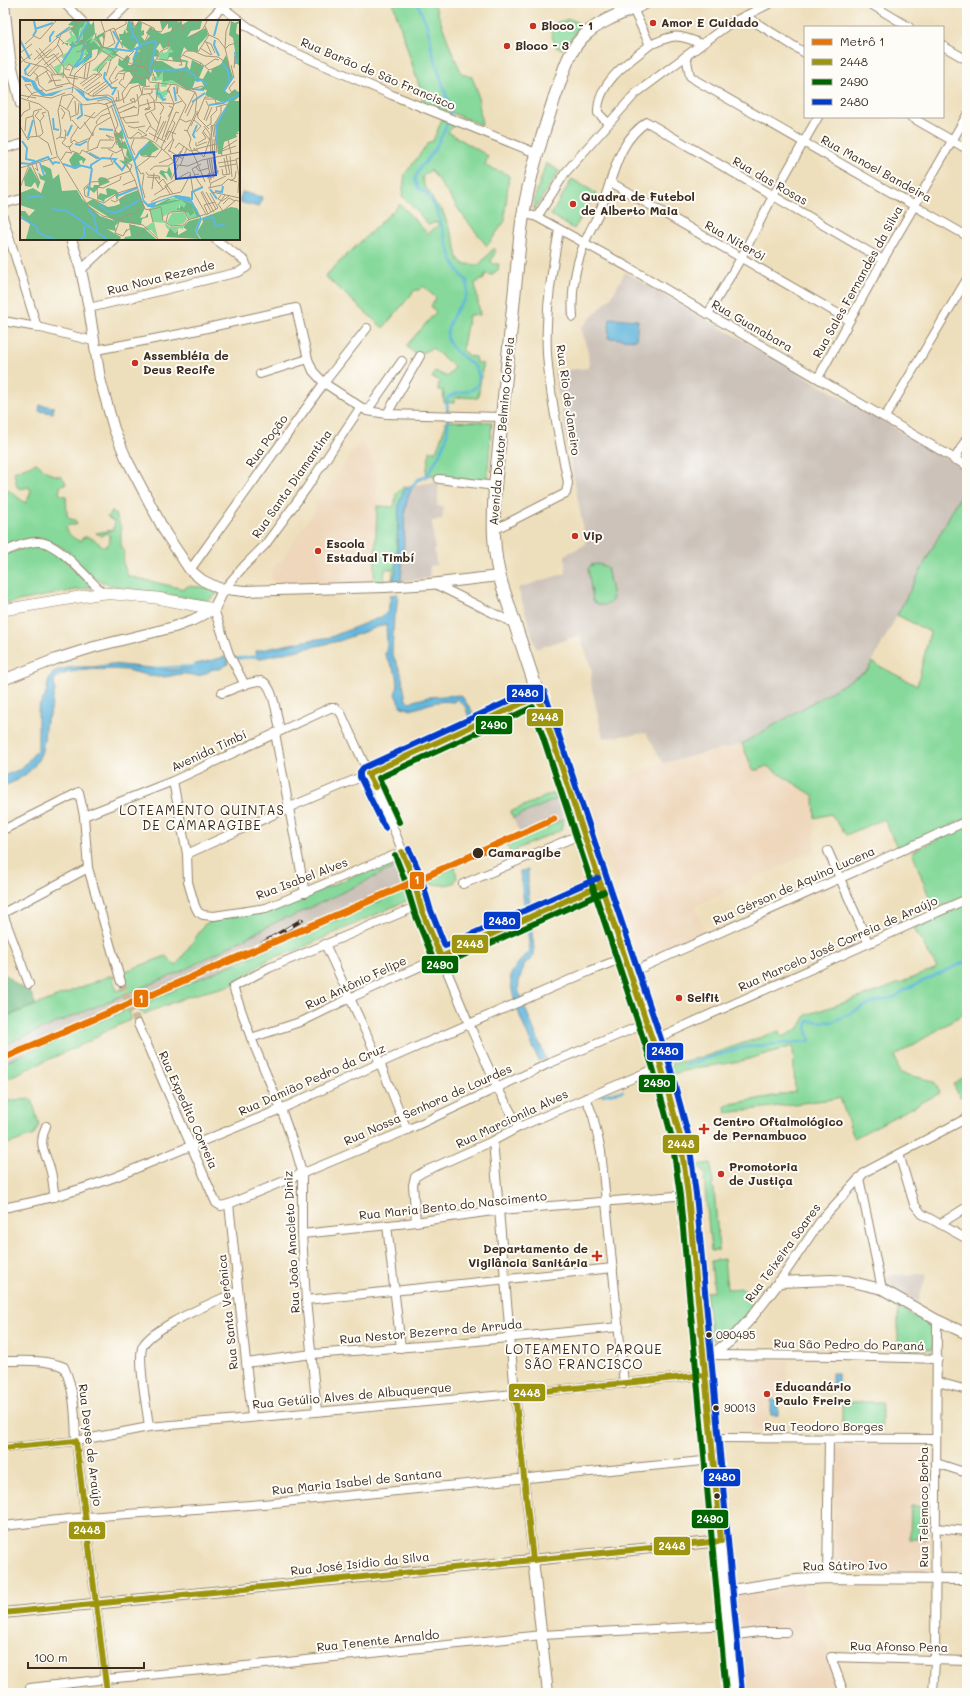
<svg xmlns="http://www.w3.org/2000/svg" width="970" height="1696" font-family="Mali,sans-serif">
<rect width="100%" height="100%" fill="#fdfcf7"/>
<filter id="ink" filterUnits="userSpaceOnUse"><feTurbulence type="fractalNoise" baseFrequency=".025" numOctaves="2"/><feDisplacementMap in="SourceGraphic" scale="8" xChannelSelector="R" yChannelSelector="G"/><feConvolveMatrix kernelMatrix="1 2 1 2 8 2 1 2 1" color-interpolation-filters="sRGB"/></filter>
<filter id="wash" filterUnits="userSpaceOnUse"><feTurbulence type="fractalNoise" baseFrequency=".012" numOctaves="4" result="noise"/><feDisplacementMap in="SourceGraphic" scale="16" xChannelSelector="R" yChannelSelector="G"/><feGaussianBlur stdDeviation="0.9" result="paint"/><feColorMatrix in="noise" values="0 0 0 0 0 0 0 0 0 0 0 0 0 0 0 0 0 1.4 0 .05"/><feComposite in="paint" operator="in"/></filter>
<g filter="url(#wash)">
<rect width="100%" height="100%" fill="#eedfbc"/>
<!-- built -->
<g fill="#eed7bb">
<polygon points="361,439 363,439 375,468 378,497 374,582 272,583 272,568 281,561"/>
<polygon points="742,744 753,770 758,770 767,766 814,796 815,850 695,906 705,931 639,961 587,791 660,763"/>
<polygon points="741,1360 788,1360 788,1397 769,1397 768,1430 752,1429"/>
<polygon points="834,1445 932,1445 931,1573 833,1572"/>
<polygon points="799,1583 831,1657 844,1693 743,1693 733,1593"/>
</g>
<!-- industrial -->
<g fill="#ccc2b9">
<polygon points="625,272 967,470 967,483 868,670 742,744 663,763 646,733 603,738 591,684 592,671 580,635 536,649 518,588 566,573 565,555 586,544 554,371 589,368 588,352 581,328 612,296"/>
<polygon points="439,481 437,506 444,507 442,520 432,521 436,565 430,566 429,578 403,581 401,579 401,576 403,565 404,519 406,502 413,486"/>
<polygon points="557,799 564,819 522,838 513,818"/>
<polygon points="395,867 405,890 3,1063 3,1045 180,972 287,916 335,896"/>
<polygon points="927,1274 918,1302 888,1285 886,1275"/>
</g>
<!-- green -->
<g fill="#86d99b" stroke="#60825c">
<polygon points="393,3 434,3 452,52 462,74 472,77 477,90 482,125 424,102"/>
<path d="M 570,19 L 577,22 L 579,27 L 564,49 L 556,47 C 548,26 547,24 570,19 Z"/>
<path d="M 442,119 L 455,125 L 448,132 L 488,156 L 485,165 C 494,171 502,170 509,176 L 505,212 L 505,221 L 487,246 L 464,217 L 431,170 L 422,177 L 425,188 L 429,191 L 434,202 L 442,210 L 455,243 L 458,258 L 463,264 L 479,265 L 494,248 L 496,250 L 491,262 L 493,264 L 499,264 L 498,270 L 495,271 L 493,275 L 485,274 L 484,279 L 475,283 L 480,315 L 469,315 L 462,351 L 466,353 L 467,356 L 475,357 L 476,362 L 483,364 L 478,398 L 461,397 L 455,398 L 454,403 L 444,402 L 443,390 L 438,390 L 439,380 L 432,378 L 435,371 L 447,377 L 455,367 L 432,348 L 417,355 L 406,346 L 436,312 L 431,306 L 436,298 L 423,286 L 419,290 L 415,290 L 383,328 L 325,276 L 400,204 L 428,234 L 439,224 L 437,222 L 428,225 L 417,211 L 402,196 L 405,174 L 429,142 L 433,141 Z"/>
<polygon points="546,163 559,171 534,210 535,197"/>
<polygon points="572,179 596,193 574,229 551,215"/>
<polygon points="446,421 492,422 487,482 449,479 426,474 430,451 436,451 446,425"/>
<path d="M 36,463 C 41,466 46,472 51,474 C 60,478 61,472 66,484 L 61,485 L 59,492 L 61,495 L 66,496 L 67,515 L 70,519 L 75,520 L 77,523 L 76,525 L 68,525 L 66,528 C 68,534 74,540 81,541 L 81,539 C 90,532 97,544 105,547 C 110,544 110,541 110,536 L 106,533 L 101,536 L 96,533 L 113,530 L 115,522 L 107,517 L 111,514 L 111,511 L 115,513 L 121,527 L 121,545 L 124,551 L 123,563 L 128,576 L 184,589 L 188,586 L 209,588 L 221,591 L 207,601 L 109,585 L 92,577 L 65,549 L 43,538 L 30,539 L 3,550 L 3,488 L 7,489 L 24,502 L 27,502 L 31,491 L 29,487 L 20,489 L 17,487 L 14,472 Z"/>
<polygon points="967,483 967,818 898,849 884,819 846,835 831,814 815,818 814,796 767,766 758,770 753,770 742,744 868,670 872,662 917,686 930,632 897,615"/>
<path d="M 404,486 L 409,487 C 393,498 399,555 395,576 L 392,582 L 393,569 L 385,569 L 384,582 L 374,582 L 377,506 L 394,507 L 396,494 Z"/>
<polygon points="33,545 47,547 62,558 92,587 3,604 3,555"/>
<path d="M 598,564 L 607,567 L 613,597 L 611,603 C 604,606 599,606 593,601 L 588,569 L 591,565 Z"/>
<polygon points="551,794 556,795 557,799 513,818 510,812"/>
<polygon points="564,819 561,830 517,849 516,855 512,857 507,844"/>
<polygon points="967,825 967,895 934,910 912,852"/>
<polygon points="392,860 395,867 289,918 286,917 180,972 3,1045 3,1018 112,975 117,991 127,987 123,972 166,956 176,966 205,924 223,918 271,911"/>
<polygon points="455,867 457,878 454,883 445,885 428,884 424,880"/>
<polygon points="405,890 409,892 410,896 408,900 297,950 269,959 232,985 189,996 144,1014 134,1007"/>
<polygon points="967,904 967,1012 895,1056 900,1073 934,1081 940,1093 854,1138 840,1098 726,1113 725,1105 795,1092 793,1046 738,1062 702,1067 672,1074 670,1064 703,1057 779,1031 783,1037 799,1028 806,1015 882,990 937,968 914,928"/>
<polygon points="130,1008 130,1020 100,1034 90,1041 3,1080 3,1063"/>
<polygon points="964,1077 967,1082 967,1093 960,1097 953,1084"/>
<polygon points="32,1099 39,1125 34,1135 11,1143 3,1145 3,1102 14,1100"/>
<polygon points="711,1163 713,1185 711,1185 712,1189 714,1189 719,1250 711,1251 704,1178 706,1177 706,1175 698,1165"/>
<path d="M 724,1259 L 727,1289 L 743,1288 L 754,1309 C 743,1322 731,1335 714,1341 L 712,1339 L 706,1292 L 714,1291 L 711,1261 Z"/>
<polygon points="898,1306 933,1328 933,1349 898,1349"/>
<rect x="842" y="1402" width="40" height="28"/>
<polygon points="911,1506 928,1507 926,1539 910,1539"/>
</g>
<!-- forest -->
<polygon fill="#6cb983" stroke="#547250" points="3,972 17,985 30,992 36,1005 3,1018"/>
<!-- water -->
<g fill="#60b6dc" stroke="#4e707d">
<polygon points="242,192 262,197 259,207 239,202"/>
<polygon points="610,318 638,320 636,340 608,338"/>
<polygon points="40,405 54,407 53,413 39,411"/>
<path d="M 413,486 C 403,506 405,517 404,538 C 404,552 402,565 401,579 L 403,581 L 392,582 L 396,571 L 399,503 L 404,490 L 409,487 Z"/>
<path d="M 398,594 L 396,614 L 394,616 L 392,653 L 401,673 L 406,700 L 410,702 L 428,697 L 461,695 L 472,711 L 474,719 L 470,722 L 466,708 L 457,699 L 454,702 C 435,700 431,704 414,709 C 410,710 405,707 401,707 L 395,694 L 398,686 L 397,675 L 385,655 L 387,645 L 386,624 L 339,641 L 257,659 L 256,651 L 305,641 L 331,637 L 383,616 L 388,611 L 391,595 Z"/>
<path d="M 225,657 L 228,664 L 220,669 L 213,669 C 209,671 206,674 202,675 C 195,677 188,673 181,674 C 173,675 165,678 157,677 C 147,676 137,672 127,670 C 113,669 60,667 54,681 L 55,689 L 50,715 C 44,721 45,732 44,740 C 42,764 25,779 3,786 L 3,776 L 21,769 L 38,749 L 38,710 L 40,704 L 45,697 L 49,679 L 55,671 L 73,667 L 94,667 L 111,664 L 171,670 L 182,669 L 190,668 L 196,664 Z"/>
<path d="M 528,870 C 528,883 527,896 532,909 L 529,910 L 534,948 L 532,959 L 525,963 C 522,973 517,982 519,993 L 546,1059 L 539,1061 C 531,1042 508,995 511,975 C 512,969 525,956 530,951 L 520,871 Z"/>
<polygon points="832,1373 838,1373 838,1386 832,1385"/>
<rect x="771" y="1400" width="7" height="15"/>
</g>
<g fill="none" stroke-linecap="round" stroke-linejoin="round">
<!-- stream -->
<g stroke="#60b6dc" stroke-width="2.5">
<path d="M 411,488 L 417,480 L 427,476 L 438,457 L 446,440 L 448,426 L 447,399 C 454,389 473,396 478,383 C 485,363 453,357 448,340 C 445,330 453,315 459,306 C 461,304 464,302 465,299 C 468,293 468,288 467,281 C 449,265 446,237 438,214 C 436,207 430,200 427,193 L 419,189 L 415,179 L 421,166 L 424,164 L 435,149 L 446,127 L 451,110 L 432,51 L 430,38 L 426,22 L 420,10 L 418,3"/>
<polyline points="223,660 260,656"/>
<polyline points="156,668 195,666"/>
<polyline points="685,1065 744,1047 810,1041 806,1027 808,1021 832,1022 871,1003 895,997 906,989 967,961"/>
<polyline points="602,1095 623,1091"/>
</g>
</g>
</g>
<g filter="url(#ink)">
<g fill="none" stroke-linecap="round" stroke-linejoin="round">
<!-- minor-tunnel -->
<polyline stroke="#cabb9c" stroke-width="8" stroke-dasharray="8 4" stroke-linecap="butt" points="121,982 138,1024"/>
<defs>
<g id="minor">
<polyline points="64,3 82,21"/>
<polyline points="217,3 247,26 282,47 392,95 536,153"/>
<polyline points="869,3 909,27"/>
<path d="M 633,9 L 650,45 C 673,35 677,33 701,44"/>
<polyline points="745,16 805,53"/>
<polyline points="111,21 129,3"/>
<polyline points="208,21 222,7"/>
<polyline points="943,46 967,60"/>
<polyline points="686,56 690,76 697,81 967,236"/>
<polyline points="911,117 967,149"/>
<path d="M 608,123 L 598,113 C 597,83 629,61 650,45"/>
<polyline points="3,149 21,144"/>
<polyline points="610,182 849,320"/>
<polyline points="3,204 21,199"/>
<polyline points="523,213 537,217 628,267 967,466"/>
<polyline points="3,217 37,327"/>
<polyline points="537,217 565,173 635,94 729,24 771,3"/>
<polyline points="81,270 114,239"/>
<polyline points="89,308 239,272 247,267 245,261 215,239"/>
<polyline points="708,314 741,258 773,196 818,117"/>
<path d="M 573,317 C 571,293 575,265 585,242 C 590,229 598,217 603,203 C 614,174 618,141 647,122 L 883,260"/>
<polyline points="3,321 37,327 93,341"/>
<polyline points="96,350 180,334 296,308 308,359 313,371 324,383 367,411 387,414 501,417"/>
<polyline points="260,374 308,359"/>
<polyline points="818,378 883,260 967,115"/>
<polyline points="367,411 402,361"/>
<polyline points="387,414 420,356"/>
<polyline points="885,417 967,279"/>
<polyline points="954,460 967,438"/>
<polyline points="439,479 495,486"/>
<path d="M 494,530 L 566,493 L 568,483 C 560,441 550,397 547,354 C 545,312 552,270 559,230"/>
<path d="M 3,552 C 14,548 27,541 39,542 C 58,542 89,580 103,593"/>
<polyline points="190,570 324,383 367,328"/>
<polyline points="435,584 515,624"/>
<polyline points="224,589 244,566 265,545 306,489 360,408"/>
<polyline points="214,609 229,654 245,685"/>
<path d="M 222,693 C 234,689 249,681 261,681 C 273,682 278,721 280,731"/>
<polyline points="275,733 305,893"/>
<polyline points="173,781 187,854 188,882 195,906 198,912 203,915 214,916 266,908 402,852"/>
<polyline points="84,816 173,781 330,708 335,708 341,713 392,825 412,875 422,911 469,1024 498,1089 519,1127"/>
<polyline points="3,830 79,792 84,816 88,868 121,982"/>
<polyline points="828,851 868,942"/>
<polyline points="187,854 290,807 368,774 538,696"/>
<polyline points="463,884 584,833"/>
<polyline points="3,913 88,868"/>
<polyline points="3,914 29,984"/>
<polyline points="325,944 380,1063 407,1130"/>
<polyline points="630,973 967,821"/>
<polyline points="138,1024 216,1203 221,1206 229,1204 407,1130 550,1063 647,1023"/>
<polyline points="251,1038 303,1021 350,998 601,885"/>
<polyline points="653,1040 967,899"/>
<polyline points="586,1098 593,1116 601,1151 624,1384"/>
<path d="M 46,1126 C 37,1148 46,1151 51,1172 C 53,1180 53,1189 55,1197"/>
<polyline points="493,1141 515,1394 533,1560"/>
<polyline points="899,1154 914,1204 922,1214 967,1239"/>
<polyline points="859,1178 882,1289"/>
<polyline points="229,1204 252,1417"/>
<path d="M 3,1208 C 41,1201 79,1191 115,1177 L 281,1109 L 380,1063 L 590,971 L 625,957"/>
<polyline points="416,1222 413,1185 415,1177 423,1172 493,1141 519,1127 661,1066"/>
<polyline points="940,1224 967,1207"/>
<polyline points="387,1225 401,1348"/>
<polyline points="302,1234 408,1223 500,1210 688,1195"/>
<polyline points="779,1282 821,1220 865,1172 967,1118"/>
<polyline points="306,1300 613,1268"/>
<polyline points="712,1355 840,1356 938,1359"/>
<path d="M 3,1361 C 24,1361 44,1359 64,1367 C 75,1391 75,1416 76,1441 L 107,1693"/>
<polyline points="246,1363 312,1354 435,1345 619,1327"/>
<polyline points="938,1382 967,1390"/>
<polyline points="317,1411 306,1300 302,1234 302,1172 296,1151 281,1109 251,1038 233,987 269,968 420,905"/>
<path d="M 149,1427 C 147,1408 138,1364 142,1348 C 148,1328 218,1301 238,1291"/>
<polyline points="711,1438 936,1439"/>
<polyline points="3,1448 76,1441 149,1427 515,1394 705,1375"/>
<polyline points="936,1463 967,1473"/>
<polyline points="3,1526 87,1517 263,1504 713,1460"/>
<polyline points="935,1528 967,1531"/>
<polyline points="827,1578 829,1439"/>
<polyline points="729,1636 759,1632 786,1632"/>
<polyline points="30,1688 106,1679 287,1662 542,1635 729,1625"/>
<polyline points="844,1693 831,1657 967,1661"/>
<polyline points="933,1693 935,1661 937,1320"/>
</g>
<g id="tertiary">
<polyline points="4,3 10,59 21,104"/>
<polyline points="71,239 81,270 89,308 100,379 114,429 126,458 166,534 190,570 202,580 218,588 244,591 385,587 430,584 499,576"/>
<polyline points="3,680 56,659 94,647 174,627 193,620 214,609 224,589"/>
<polyline points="703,1357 712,1355 731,1340 751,1318 779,1282 831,1280 848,1281 882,1289 937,1320 967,1334"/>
<polyline points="533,1560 548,1693"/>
<polyline points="725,1591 797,1580 827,1578 967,1579"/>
<polyline points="3,1613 721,1541"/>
</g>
<polyline id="secondary" points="3,610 103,593 157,598 214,609"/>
<path id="primary" d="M 645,3 C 626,12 603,19 586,34 C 568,49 563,75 555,96 C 540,143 525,189 520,238 L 495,486 C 493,519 492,553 502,585 L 661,1066 L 680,1136 L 688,1195 L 734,1693"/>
</defs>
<!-- minor casing -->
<use href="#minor" stroke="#94846d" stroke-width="10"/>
<!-- tertiary casing -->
<use href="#tertiary" stroke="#94846d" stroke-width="12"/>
<!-- secondary casing -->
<use href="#secondary" stroke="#94846d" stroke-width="12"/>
<!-- primary casing -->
<use href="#primary" stroke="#94846d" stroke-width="14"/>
<!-- minor -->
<use href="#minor" stroke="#fff" stroke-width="8"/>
<!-- tertiary -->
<use href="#tertiary" stroke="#fff" stroke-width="10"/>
<!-- secondary -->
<use href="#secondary" stroke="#fff" stroke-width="11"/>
<!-- primary -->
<use href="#primary" stroke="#fff" stroke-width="12"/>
<defs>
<polyline id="rail" points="244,954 302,920"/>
</defs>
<!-- rail casing -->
<use href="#rail" stroke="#3b2a1e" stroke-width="4"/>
<!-- rail -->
<use href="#rail" stroke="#fdfcf7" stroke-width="2.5" stroke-dasharray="8" stroke-linecap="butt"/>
<defs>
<g id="bus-1">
<polyline points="402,852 412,875 422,911 441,957 601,885"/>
<polyline points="3,1448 76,1441 107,1693"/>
<polyline points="533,1560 515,1394 705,1375"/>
<polyline points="3,1613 721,1541 688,1195 680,1136 661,1066 538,696 368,774 375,787"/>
</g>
<g id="bus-2">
<polyline points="399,822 379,778 533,707 653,1068 672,1138 680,1196 726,1693"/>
<polyline points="395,855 404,878 415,914 434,961 440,965 444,964 604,892"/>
</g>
<g id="bus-3">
<polyline points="385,828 360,777 360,772 363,768 535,689 539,688 544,691 669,1063 688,1134 696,1194 742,1692"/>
<polyline points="409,849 420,873 430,908 445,946 598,878"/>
</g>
</defs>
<!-- bus-1 casing -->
<use href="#bus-1" stroke="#fdfcf7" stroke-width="9"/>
<!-- bus-2 casing -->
<use href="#bus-2" stroke="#fdfcf7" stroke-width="9"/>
<!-- bus-3 casing -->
<use href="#bus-3" stroke="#fdfcf7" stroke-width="9"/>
<!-- bus-1 -->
<use href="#bus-1" stroke="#9d940f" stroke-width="6"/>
<!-- bus-2 -->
<use href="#bus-2" stroke="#006400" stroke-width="6"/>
<!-- bus-3 -->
<use href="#bus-3" stroke="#043bc9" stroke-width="6"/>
<defs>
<polyline id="metro-1" points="3,1058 404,886 554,819"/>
</defs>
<!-- metro-1 casing -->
<use href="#metro-1" stroke="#fdfcf7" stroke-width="10"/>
<!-- metro-1 -->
<use href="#metro-1" stroke="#e77405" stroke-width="7"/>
</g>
</g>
<!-- markers -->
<g fill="#c8321e" stroke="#fdfcf7" stroke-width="1.5">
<circle cx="653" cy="23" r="4"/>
<circle cx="533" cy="26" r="4"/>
<circle cx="507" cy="46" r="4"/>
<circle cx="573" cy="204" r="4"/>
<circle cx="135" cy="363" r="4"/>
<circle cx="575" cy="536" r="4"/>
<circle cx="318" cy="551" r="4"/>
<circle cx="679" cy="998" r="4"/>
<path d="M702 1123h4v4h4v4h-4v4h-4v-4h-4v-4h4z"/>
<circle cx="721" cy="1174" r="4"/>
<path d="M595 1250h4v4h4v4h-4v4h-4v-4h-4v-4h4z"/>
<circle cx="767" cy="1394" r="4"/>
</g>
<g fill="#3b2a1e" stroke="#fdfcf7" stroke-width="1.5">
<circle cx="478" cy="853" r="6"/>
<circle cx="709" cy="1335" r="3.5"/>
<circle cx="716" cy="1408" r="3.5"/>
<circle cx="717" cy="1496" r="3.5"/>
</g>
<g text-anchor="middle" stroke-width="4" stroke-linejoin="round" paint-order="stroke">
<!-- bus labels -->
<g font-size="11" fill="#3b2a1e" stroke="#fdfcf7" text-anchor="start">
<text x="716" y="1339">090495</text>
<text x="724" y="1412">90013</text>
</g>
<!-- poi labels -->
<g font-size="12" font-weight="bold" fill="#3b2a1e" stroke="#fdfcf7" text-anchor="start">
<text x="661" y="27">Amor E Cuidado</text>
<text x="541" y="30">Bloco - 1</text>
<text x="515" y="50">Bloco - 3</text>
<text x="581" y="201">Quadra de Futebol<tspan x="581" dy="14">de Alberto Maia</tspan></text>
<text x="143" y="360">Assembléia de<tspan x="143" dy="14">Deus Recife</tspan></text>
<text x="583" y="540">Vip</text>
<text x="326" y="548">Escola<tspan x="326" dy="14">Estadual Timbí</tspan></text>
<text x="687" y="1002">Selfit</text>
<text x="713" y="1126">Centro Oftalmológico<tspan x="713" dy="14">de Pernambuco</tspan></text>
<text x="729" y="1171">Promotoria<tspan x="729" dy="14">de Justiça</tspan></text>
<text x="588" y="1253" text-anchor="end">Departamento de<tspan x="588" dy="14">Vigilância Sanitária</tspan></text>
<text x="775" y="1391">Educandário<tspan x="775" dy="14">Paulo Freire</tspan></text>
</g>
<!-- street labels -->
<g font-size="12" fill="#3b2a1e" stroke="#fdfcf7">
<text transform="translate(378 74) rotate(23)" y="4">Rua Barão de São Francisco</text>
<text transform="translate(876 169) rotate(29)" y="4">Rua Manoel Bandeira</text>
<text transform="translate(770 181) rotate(30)" y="4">Rua das Rosas</text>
<text transform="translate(735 241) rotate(30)" y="4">Rua Niterói</text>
<text transform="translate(161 278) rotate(-14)" y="4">Rua Nova Rezende</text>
<text transform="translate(858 282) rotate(-61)" y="4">Rua Sales Fernandes da Silva</text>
<text transform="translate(752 326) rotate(30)" y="4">Rua Guanabara</text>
<text transform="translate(568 400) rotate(82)" y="4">Rua Rio de Janeiro</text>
<text transform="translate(502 431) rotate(-85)" y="4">Avenida Doutor Belmino Correia</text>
<text transform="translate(267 441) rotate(-54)" y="4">Rua Poção</text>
<text transform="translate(292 484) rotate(-55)" y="4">Rua Santa Diamantina</text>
<text transform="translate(209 751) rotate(-25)" y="4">Avenida Timbí</text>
<text transform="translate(302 879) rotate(-21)" y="4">Rua Isabel Alves</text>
<text transform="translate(794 886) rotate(-24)" y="4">Rua Gérson de Aquino Lucena</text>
<text transform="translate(838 944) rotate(-24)" y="4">Rua Marcelo José Correia de Araújo</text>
<text transform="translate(356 983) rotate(-25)" y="4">Rua Antônio Felipe</text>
<text transform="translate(312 1080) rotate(-24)" y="4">Rua Damião Pedro da Cruz</text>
<text transform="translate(428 1105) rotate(-24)" y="4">Rua Nossa Senhora de Lourdes</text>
<text transform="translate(188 1110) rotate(66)" y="4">Rua Expedito Correia</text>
<text transform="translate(512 1119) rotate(-25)" y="4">Rua Marcionila Alves</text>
<text transform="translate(453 1206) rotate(-6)" y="4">Rua Maria Bento do Nascimento</text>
<text transform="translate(292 1242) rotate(-93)" y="4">Rua João Anacleto Diniz</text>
<text transform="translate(783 1253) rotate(-54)" y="4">Rua Teixeira Soares</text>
<text transform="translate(228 1312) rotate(-96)" y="4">Rua Santa Verônica</text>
<text transform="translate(431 1332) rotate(-5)" y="4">Rua Nestor Bezerra de Arruda</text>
<text transform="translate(849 1345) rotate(1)" y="4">Rua São Pedro do Paraná</text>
<text transform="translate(352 1396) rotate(-5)" y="4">Rua Getúlio Alves de Albuquerque</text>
<text x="824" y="1431">Rua Teodoro Borges</text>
<text transform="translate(90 1445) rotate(83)" y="4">Rua Deyse de Araújo</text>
<text transform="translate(357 1482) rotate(-6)" y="4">Rua Maria Isabel de Santana</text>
<text transform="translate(924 1507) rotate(-90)" y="4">Rua Telemaco Borba</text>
<text transform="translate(360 1564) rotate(-6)" y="4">Rua José Isídio da Silva</text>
<text transform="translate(845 1566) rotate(-1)" y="4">Rua Sátiro Ivo</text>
<text transform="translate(378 1641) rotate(-6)" y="4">Rua Tenente Arnaldo</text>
<text transform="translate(899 1647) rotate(1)" y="4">Rua Afonso Pena</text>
</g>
<!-- stop labels -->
<g font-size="12" font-weight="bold" fill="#3b2a1e" stroke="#fdfcf7" text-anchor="start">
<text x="488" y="857">Camaragibe</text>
</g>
<!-- neighbourhood labels -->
<g font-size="13" letter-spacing="1" fill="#3b2a1e" stroke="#fdfcf7">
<text x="202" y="815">LOTEAMENTO QUINTAS<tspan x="202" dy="15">DE CAMARAGIBE</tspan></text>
<text x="584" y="1354">LOTEAMENTO PARQUE<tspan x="584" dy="15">SÃO FRANCISCO</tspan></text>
</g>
</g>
<!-- overview -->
<g transform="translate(20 20)">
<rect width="220" height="220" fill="#eedfbc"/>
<path d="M 64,1 L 68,2 L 62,12 L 63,19 L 65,21 L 74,15 L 72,19 L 75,18 L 79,27 L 85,27 L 93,32 L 91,35 L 96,35 L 91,41 L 86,41 L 81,51 L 72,51 L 89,35 L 82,32 L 78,36 L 82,28 L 79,28 L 73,21 L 70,25 L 71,19 L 65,22 L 66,27 L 62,33 L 66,29 L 68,32 L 63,37 L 65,41 L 51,51 L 53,47 L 49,44 L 44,47 L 42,45 L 39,55 L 41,56 L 40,53 L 43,52 L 46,55 L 46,58 L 43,53 L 42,57 L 38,55 L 34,47 L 45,41 L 41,36 L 50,31 L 54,23 L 45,22 L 51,17 L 49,12 L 52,10 L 52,14 L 59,19 L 61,4 L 63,7 ZM 162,24 L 152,34 L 149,33 L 148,41 L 141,40 L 138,37 L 143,30 L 143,33 L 147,32 L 150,25 L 155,31 L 153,28 ZM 142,51 L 145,54 L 143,62 L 152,60 L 159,65 L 148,63 L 146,67 L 139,66 L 141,72 L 148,69 L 147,75 L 144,76 L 147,77 L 144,77 L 142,80 L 136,76 L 135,66 L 133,67 L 137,63 L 141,66 L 142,60 L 132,61 L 132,57 L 140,56 ZM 156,175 L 167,177 L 168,181 L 161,178 L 155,180 L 161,180 L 167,185 L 170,183 L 175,189 L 178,198 L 169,199 L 164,191 L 167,185 L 165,189 L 159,185 L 159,189 L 156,187 L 159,192 L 150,192 L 143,197 L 143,201 L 150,207 L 163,206 L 163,209 L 159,208 L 155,213 L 150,208 L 149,210 L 146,207 L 145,203 L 134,202 L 138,218 L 131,210 L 126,210 L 124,208 L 133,202 L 129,189 L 150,182 L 140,183 L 152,178 L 159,178 L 154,177 ZM 164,192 L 167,199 L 163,204 L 166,203 L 151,206 L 147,202 L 152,193 Z" fill="#86d99b"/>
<path d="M 52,1 L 68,1 L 71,5 L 74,1 L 75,14 L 65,22 L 72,18 L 70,24 L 73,21 L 81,28 L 75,17 L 84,12 L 84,20 L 82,16 L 79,18 L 83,27 L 85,27 L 87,28 L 93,28 L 95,31 L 101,28 L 96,33 L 99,36 L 91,35 L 93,32 L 82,27 L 77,36 L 78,29 L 72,30 L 72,37 L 61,46 L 65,41 L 63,38 L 66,36 L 65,33 L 68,34 L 66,29 L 62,33 L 66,23 L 52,28 L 48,23 L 48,26 L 44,23 L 45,22 L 45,23 L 48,23 L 51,24 L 52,21 L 56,25 L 63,19 L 62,12 L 68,2 L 65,2 L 63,7 L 60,8 L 58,20 L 50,8 L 54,6 L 48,5 ZM 108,1 L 113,2 L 114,8 L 119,1 L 122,3 L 121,11 L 124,10 L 124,15 L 121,16 L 125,21 L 130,16 L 126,13 L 130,7 L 142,14 L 151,11 L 152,7 L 148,9 L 148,3 L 142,10 L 140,1 L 159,1 L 157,3 L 161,1 L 162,5 L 168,1 L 182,1 L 180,9 L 171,11 L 167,17 L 186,8 L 188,15 L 178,26 L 178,32 L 168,31 L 164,27 L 160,39 L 168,41 L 167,46 L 170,50 L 172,40 L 184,46 L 179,58 L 183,59 L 188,50 L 191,53 L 192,49 L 201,44 L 206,35 L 213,57 L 205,71 L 209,74 L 215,69 L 218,72 L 220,70 L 220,76 L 214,81 L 220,81 L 220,111 L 217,112 L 219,114 L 216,114 L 217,117 L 204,122 L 202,134 L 198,134 L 195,105 L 209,81 L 201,82 L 185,75 L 187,70 L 180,69 L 184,66 L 181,60 L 175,61 L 172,69 L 167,70 L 152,60 L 143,62 L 143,51 L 138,58 L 134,49 L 129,60 L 126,59 L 126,66 L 121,66 L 118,63 L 109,64 L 113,57 L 109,51 L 98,52 L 104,49 L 98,45 L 99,38 L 102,41 L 107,35 L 110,38 L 108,45 L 112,45 L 115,32 L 122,31 L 115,30 L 119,25 L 117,23 L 112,32 L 101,24 L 102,20 L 100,20 L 99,14 L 103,14 L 105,9 L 106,13 L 108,12 L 106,10 ZM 140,23 L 143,29 L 149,26 L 151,28 L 147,30 L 151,29 L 154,32 L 149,33 L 147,41 L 149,37 L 152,37 L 153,41 L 166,42 L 165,47 L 157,50 L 142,41 L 135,41 L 133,36 L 138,37 L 139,31 L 136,29 ZM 211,1 L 215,3 L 219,1 L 220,3 L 217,4 L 216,13 L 220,16 L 220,46 L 217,44 L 213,18 L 209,15 ZM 102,109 L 104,119 L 99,118 L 102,123 L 105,121 L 113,140 L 107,144 L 109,149 L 99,140 L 104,141 L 105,136 L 109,139 L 106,135 L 107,129 L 99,128 L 94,113 L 99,113 ZM 130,120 L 139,129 L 132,133 L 130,138 L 126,135 L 121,136 L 119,133 L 117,140 L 118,132 ZM 55,132 L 66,139 L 63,144 L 62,140 L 59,141 L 61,147 L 53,149 L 49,140 ZM 23,145 L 31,149 L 33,159 L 39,154 L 42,171 L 57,170 L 62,179 L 80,196 L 95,201 L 66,183 L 73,179 L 88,187 L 94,186 L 100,184 L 99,180 L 105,175 L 118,170 L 125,188 L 120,198 L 125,197 L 128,193 L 128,197 L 122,199 L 121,205 L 99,202 L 95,206 L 96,211 L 87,209 L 101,217 L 100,219 L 6,219 L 10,204 L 0,195 L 0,191 L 5,191 L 9,196 L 15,190 L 0,185 L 0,173 L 13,168 L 21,173 L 25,161 L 20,159 L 18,152 L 22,156 L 26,154 L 21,146 ZM 10,146 L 20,163 L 18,169 L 15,162 L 11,167 L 5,166 L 4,159 ZM 149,146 L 152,154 L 151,159 L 147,153 L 144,153 L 148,161 L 139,153 L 141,150 L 147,152 ZM 81,157 L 86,158 L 90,162 L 80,166 L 74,173 L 68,168 L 65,170 L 67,166 L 73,168 L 74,165 L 79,165 L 78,159 ZM 88,168 L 96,170 L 99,174 L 97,181 L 95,174 L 85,179 L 84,182 L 77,178 L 80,173 L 87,175 L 86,169 ZM 148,179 L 151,179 L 146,182 L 160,179 L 171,183 L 177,189 L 180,197 L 177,197 L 172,187 L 174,193 L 170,196 L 169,193 L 157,190 L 157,187 L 159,189 L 161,185 L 164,188 L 166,184 L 161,180 L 128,189 ZM 211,187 L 217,188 L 220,191 L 220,219 L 181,219 L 177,212 L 183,202 L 182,198 ZM 180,198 L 175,211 L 180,219 L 146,217 L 150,208 L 155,213 L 158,210 L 158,215 L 167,210 L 163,207 L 169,201 ZM 109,204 L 124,208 L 136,219 L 104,219 L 105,217 L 111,216 Z" fill="#6cb983" fill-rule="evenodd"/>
<path d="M 0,55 L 15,61 L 18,68 L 26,74 L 53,67 L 64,72 L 65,77 L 70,79 L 86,76 L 92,79 L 116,143 L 124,180 L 128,184 L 156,175 L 170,177 L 182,199 L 177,212 L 181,219 L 175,211 L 180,198 L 171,183 L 153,177 L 136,183 L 135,187 L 128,187 L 123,182 L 114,143 L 91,80 L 86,78 L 67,81 L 54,68 L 43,70 L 32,76 L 22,76 L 14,69 L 11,62 L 5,62 Z" fill="#60b6dc"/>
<path fill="none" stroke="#60b6dc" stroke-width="2" d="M 109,1 L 114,17M 15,9 L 33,3M 13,16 L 16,11 L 14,1M 194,16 L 198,1M 36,17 L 50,7M 110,18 L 115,17 L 120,25 L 134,21 L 136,23 L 130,52M 0,20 L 10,39M 195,20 L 194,25 L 199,36M 30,22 L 30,17 L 34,11M 57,22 L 69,1M 95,29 L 110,31 L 122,26M 89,30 L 95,29 L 99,21 L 93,11M 215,32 L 216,44M 113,40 L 118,28M 42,43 L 54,24M 202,43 L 208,51 L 209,61M 54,47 L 61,38 L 65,21M 56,47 L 72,34M 134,51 L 166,49 L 175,56 L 177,61 L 181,60 L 188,65M 85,52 L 84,58 L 92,68 L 96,68 L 92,75M 6,55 L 5,50 L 10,44M 154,67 L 156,81M 172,69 L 184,70M 204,71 L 213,57M 136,73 L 140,74 L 143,80 L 146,79M 172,82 L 185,73M 189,85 L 203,83 L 220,74M 33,98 L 34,109 L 39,110M 57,99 L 62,95 L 61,84M 79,109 L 93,110M 47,116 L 52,105M 8,118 L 13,100M 175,118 L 173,115 L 177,105M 2,121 L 7,128 L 6,139 L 15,141M 55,124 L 60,125 L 67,121M 197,125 L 197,104 L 207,87M 69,133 L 80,139M 114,141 L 120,131 L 129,124M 0,143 L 10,144 L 28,137 L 33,144 L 35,142 L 40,143M 20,143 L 24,155M 43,144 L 56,148 L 59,145 L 71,148 L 71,145 L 82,138 L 96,139 L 94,141 L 102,150 L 106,144M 190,169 L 197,179M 195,171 L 202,172 L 203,166M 68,176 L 72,148M 97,176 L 117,168M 6,178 L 18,176 L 24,178M 172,180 L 172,172 L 183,167M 79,184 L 87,191 L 96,193 L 120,180M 32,189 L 47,191 L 87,219M 68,189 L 74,196 L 77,211M 0,197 L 17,207 L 18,212 L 23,215 L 34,219M 184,199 L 193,197 L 196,206 L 205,204M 60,219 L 64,216 L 64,207 L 67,206"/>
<path fill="none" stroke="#a6977d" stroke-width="1" d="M 81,1 L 85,13 L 83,27M 112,1 L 115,7 L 119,1M 119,1 L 134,8 L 135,11 L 141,12 L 149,1M 161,1 L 164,15M 95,10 L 106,4 L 106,1M 85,12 L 94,8 L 103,28M 76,13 L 75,19 L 83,28M 189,15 L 198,19 L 205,28 L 209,45M 173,18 L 171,17 L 183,9 L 187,1M 125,21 L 132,7M 184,21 L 191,24 L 195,33M 55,22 L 56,23 L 62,20 L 65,24 L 61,31 L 56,32M 186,22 L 192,35M 5,24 L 14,16 L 20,19 L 36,1M 83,27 L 87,28 L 95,23 L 90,9M 19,28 L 27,38 L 34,34 L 44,47 L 43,58M 180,28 L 191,35M 205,28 L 206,11 L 210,1M 205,29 L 209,25 L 220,22M 16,30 L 35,54M 81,30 L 93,38 L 97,35 L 113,45 L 125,47 L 130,55 L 134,55M 178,32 L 189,15 L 185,6M 0,33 L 12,24M 0,35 L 5,42 L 24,47 L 33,54M 163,35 L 181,43 L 189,50 L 197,47M 18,39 L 31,29M 137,39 L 162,42M 14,40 L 38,17 L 44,23 L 42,24M 105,40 L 114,31M 0,43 L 12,34M 17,44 L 7,55 L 10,56 L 19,46M 17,44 L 37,26 L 41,14 L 55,7 L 57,1M 30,44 L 38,54M 24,45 L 39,33M 159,45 L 162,45 L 160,38 L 166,31 L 173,31 L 185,36 L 198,37 L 208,44 L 210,52M 211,45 L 214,58M 185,46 L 195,39 L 199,40M 127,47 L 128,33M 25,48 L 43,34 L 38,25M 214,48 L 215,36M 26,51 L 32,61 L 28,63M 13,52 L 17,55 L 19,65M 164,52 L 159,61 L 170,69M 31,54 L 36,66 L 50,63M 32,55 L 44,54 L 50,63 L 71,76 L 88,75 L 93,78 L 108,118 L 126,118 L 134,122 L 149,135 L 156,145 L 168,146 L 182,140 L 220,132M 49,55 L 67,59M 50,55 L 53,47 L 49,44 L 45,49 L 50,50M 82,55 L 77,51 L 78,48 L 93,31M 117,55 L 121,59 L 128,56 L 129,61M 76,56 L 87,42M 86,56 L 91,39M 177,56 L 177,49 L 181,43M 46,57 L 58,59M 67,58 L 70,42M 64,59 L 66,44M 95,59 L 98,53 L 104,54M 102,59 L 99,63 L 105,68M 103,60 L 105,52 L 117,50 L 122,37 L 121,30M 16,61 L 16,58 L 28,50M 29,61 L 41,60M 136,61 L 131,48 L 141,31 L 148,28 L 150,14 L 161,1M 129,62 L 157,65 L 167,70 L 183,66M 92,63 L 89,59 L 97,46M 60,64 L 74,54 L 80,55M 19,65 L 26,71 L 43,66M 11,66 L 10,64 L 5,65 L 12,74M 62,66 L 76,56M 157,66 L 157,74 L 158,67M 64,69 L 82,55M 124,69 L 139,69M 169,70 L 175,72 L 177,77 L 175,94M 214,70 L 212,73 L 209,68 L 215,61M 66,71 L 80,62M 147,72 L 150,72 L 147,71 L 151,64M 52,73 L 55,54 L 65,44 L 75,39 L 83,27M 51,74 L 63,85 L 78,83 L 87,85 L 106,142 L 112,145 L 110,151M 68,74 L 86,61M 0,75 L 16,78M 12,75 L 31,78 L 45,73M 75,75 L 98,59M 121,75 L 132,73 L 132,69M 158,75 L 166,85M 74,77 L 73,74 L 88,63M 97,77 L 96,81 L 99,81 L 105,78 L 111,68 L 119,65 L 122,74M 0,78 L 19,84 L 28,91 L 37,135 L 68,186 L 83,196 L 123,205 L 138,219M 7,79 L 13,73 L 23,70M 127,79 L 129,86 L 129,88 L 130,89 L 125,90 L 125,89 L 128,88 L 130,88 L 131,87M 185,79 L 195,79 L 196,83 L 200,83M 55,81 L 56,94M 77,81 L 86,79 L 91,82M 136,81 L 139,62M 113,82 L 110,80 L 114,78 L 115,83M 104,83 L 102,73 L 116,54M 85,84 L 99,80 L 98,70M 40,85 L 49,91 L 51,101M 91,85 L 98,105 L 94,112M 119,86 L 133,82 L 154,84 L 162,81M 41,88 L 45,93 L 42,99M 47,89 L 54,76M 97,89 L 116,81 L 122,74 L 123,67 L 130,66M 19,91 L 15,96 L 20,101M 104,91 L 115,86M 177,91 L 178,98 L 189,109M 131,92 L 139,104M 99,93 L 114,87 L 117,88M 165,93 L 175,72M 125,94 L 135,89 L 134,80 L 129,74M 125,94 L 131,106M 178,94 L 185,77 L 189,77M 64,95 L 74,98 L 82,91 L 96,84M 140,95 L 144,87 L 140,83M 167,96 L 174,81M 191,96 L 197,90 L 196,87 L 207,84M 51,97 L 58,94 L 59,83M 148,97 L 153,88 L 149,86M 0,98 L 4,92 L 10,89 L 9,82M 100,98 L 118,95 L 119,86 L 117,74M 103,98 L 106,103 L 119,102M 160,99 L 166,102 L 171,100M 52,100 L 60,109 L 75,92M 174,100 L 181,106 L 176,112M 184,100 L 189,87 L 186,81M 186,101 L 192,87M 64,102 L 73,116 L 73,112M 77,104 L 76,102 L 81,96 L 90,93M 192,105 L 194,117M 194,105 L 191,106 L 193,135 L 195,134M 0,106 L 8,120 L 10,117 L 20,116 L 23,113 L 20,101 L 24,96 L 22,93 L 26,92M 76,106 L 91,97M 108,106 L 114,108 L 125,106M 171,106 L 177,93M 184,106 L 190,114 L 191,134M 187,106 L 191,104 L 191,96M 186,108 L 183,111 L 189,119M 118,109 L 127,115 L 121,117M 164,110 L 167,111 L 175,94M 167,110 L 171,119 L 169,125 L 177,142M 5,111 L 6,98 L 13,96M 95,111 L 100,115 L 103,124M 94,112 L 97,125M 126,112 L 130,106 L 136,111M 129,113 L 146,122M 137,115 L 144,101M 17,117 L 13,95 L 14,91 L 22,89M 19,117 L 28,123 L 32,135M 40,117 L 45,118 L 46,111 L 44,110M 145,117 L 156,92 L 159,93M 46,118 L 42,123 L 47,127 L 51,126M 36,119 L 40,117 L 41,111 L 38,91 L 42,76 L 51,74M 91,119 L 86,115 L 94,118M 110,119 L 118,112 L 122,115M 114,119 L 111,127 L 115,135M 142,119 L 154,84 L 148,68M 194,119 L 195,133M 208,119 L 211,134M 134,120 L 141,96M 147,120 L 155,103 L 152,100M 136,122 L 146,101M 176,122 L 176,126 L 187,122M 51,123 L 54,120 L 58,123 L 70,118M 51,123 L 51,118 L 58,107M 178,123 L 186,118 L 182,112M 77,128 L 80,120 L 94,120M 81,128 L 92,128 L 96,121M 141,128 L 149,111 L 156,114M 155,128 L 159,123 L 170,131 L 178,130M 88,129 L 96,133 L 103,129M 176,129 L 196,124M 68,130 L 68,122 L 76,106M 144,130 L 153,119 L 152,115 L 166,85M 148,130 L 163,139M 52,131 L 60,134 L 62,130 L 66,132 L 78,127M 174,131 L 174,128 L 184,137M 202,131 L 216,126M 66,132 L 77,139M 149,132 L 154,119M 185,133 L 197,132 L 194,105 L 201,93 L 201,85M 122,136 L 136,137 L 142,129M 202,136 L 201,130 L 217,120M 210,136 L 212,157M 184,137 L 190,118M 194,137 L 198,154M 189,138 L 192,154M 193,138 L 196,154M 204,138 L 207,154M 187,139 L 191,160M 41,140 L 46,132 L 52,133 L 49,128 L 53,123M 154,141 L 161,131M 177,142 L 185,162M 106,143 L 115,160 L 122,182 L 125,189 L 130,190M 139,143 L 151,138M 156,143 L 164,126M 198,143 L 216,140M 12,145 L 20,163M 160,146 L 167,128M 83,147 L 93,144 L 90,138 L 93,133M 176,147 L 179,151 L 189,148M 199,147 L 216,144M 0,148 L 37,137M 15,148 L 18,151 L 16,143M 202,149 L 203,155 L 210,154 L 206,135M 130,150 L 135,146 L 148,146 L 154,142M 110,151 L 83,161 L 71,162 L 64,168 L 65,176 L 84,183 L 98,173 L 117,167M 126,152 L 128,155 L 139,156 L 140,160M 124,153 L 121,154 L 117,147 L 129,138M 124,154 L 122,167 L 125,178M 179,154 L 174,155 L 182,167M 175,155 L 172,149 L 181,144M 127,157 L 140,158M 135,158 L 143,169M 187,158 L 194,157 L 191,138M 151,160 L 158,146M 210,161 L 215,158 L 216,151M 190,163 L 188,154 L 199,151M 138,164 L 143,159 L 153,174M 148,164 L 169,152M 148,164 L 145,166 L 150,174M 103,165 L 115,160M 190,167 L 191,163 L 206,156M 0,168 L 9,145M 188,168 L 202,165 L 208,159 L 217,162M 132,169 L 134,153M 182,171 L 194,192M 181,172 L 191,192M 186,172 L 196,189M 192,172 L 220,178M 218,173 L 219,156 L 216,139 L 220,138M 134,175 L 148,166M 201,175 L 198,179 L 202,181 L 209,176M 78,180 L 77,167 L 83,168 L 100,160 L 101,156M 91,180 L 95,182 L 103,177 L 105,179M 131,182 L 140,177 L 161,172 L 170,155M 198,184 L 203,191 L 216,180 L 220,182M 203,184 L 209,178 L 215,181M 198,185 L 205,175M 129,190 L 141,187 L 143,201M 130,190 L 133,202M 188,194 L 184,185 L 195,182M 186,195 L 198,188 L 190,173M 101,199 L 106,195 L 117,193 L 119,188M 144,201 L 151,206 L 164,205 L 168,200 L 186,194 L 173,171 L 170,152M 99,202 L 95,213 L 103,216 L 107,209M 146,202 L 148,194 L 152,192 L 164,191 L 169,200M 105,212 L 115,205M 116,216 L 124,211 L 124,208"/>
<path fill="#1d4ed8" fill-opacity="0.15" stroke="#1d4ed8" stroke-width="2" d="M 194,132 L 196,155 L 156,159 L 154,136 Z"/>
<rect width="220" height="220" fill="none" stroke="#3b2a1e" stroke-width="2"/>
</g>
<g stroke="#fdfcf7" stroke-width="1.5">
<rect x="506" y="684" width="38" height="19" rx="4" fill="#043bc9"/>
<rect x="526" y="708" width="38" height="19" rx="4" fill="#9d940f"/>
<rect x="475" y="715" width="38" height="20" rx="4" fill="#006400"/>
<rect x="409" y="871" width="16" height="19" rx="4" fill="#e77405"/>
<rect x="483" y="911" width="38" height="19" rx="4" fill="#043bc9"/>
<rect x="451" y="934" width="38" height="20" rx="4" fill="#9d940f"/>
<rect x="421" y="955" width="38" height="19" rx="4" fill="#006400"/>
<rect x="133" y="989" width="16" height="19" rx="4" fill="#e77405"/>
<rect x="646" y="1042" width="38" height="19" rx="4" fill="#043bc9"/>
<rect x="638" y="1074" width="38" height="19" rx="4" fill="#006400"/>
<rect x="662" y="1134" width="38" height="20" rx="4" fill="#9d940f"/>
<rect x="508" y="1383" width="38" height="19" rx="4" fill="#9d940f"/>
<rect x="703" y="1468" width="38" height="19" rx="4" fill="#043bc9"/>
<rect x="691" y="1509" width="38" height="20" rx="4" fill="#006400"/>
<rect x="68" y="1521" width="38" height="19" rx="4" fill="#9d940f"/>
<rect x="653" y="1536" width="38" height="20" rx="4" fill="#9d940f"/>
</g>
<g font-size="11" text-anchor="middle" font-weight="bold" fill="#fff">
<text x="525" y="697">2480</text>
<text x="545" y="721">2448</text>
<text x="494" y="729">2490</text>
<text x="417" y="884">1</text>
<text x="502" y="925">2480</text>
<text x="470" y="948">2448</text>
<text x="440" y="969">2490</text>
<text x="141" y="1003">1</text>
<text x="665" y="1055">2480</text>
<text x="657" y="1087">2490</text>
<text x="681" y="1148">2448</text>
<text x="527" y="1397">2448</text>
<text x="722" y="1481">2480</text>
<text x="710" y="1523">2490</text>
<text x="87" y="1534">2448</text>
<text x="672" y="1550">2448</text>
</g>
<!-- margin -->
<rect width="970" height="1696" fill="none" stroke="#fdfcf7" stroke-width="16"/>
<!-- legend -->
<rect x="804" y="26" width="140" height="92" fill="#fdfcf7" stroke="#afa8a0"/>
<rect x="812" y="39" width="20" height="6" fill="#e77405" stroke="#afa8a0"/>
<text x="840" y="46" font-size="12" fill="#3b2a1e">Metrô 1</text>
<rect x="812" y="59" width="20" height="6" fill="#9d940f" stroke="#afa8a0"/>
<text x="840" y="66" font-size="12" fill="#3b2a1e">2448</text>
<rect x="812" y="79" width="20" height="6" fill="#006400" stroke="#afa8a0"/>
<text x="840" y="86" font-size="12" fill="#3b2a1e">2490</text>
<rect x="812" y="99" width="20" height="6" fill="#043bc9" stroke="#afa8a0"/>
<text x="840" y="106" font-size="12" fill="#3b2a1e">2480</text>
<!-- scale -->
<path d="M28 1662v6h116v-6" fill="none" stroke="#3b2a1e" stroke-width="2"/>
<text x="34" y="1662" font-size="12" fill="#3b2a1e" stroke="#fdfcf7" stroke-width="3" paint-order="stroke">100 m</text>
</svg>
